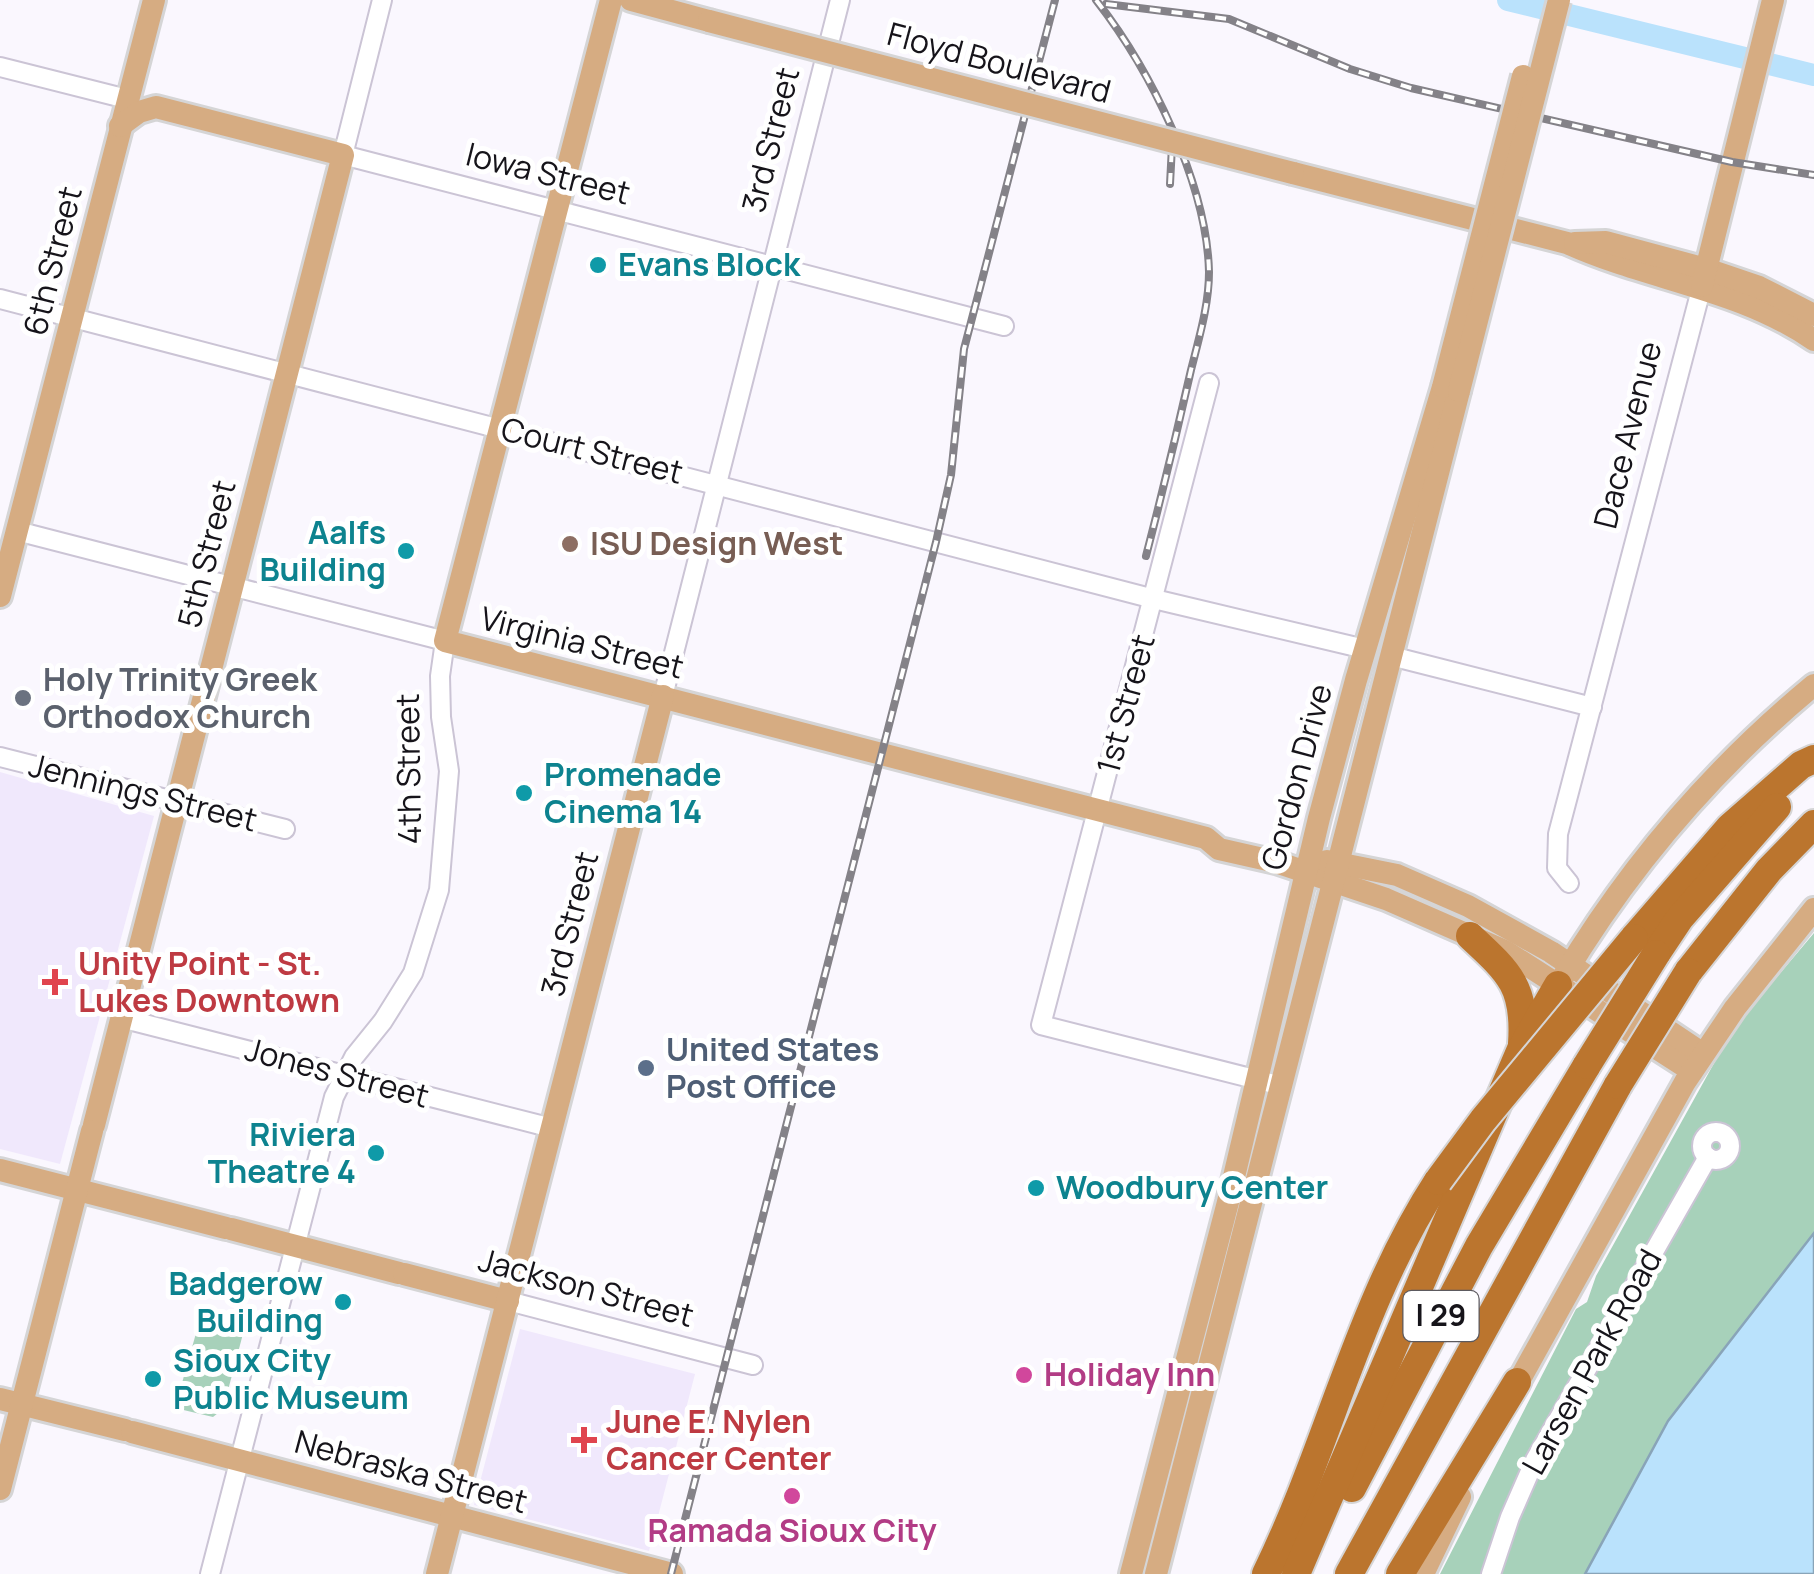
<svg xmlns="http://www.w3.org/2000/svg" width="1814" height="1574" font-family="Manrope,sans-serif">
<rect width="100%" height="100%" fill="#faf7fe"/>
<!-- built -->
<g fill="#f0e8fc">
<polygon points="0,772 154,816 60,1164 0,1149"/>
<polygon points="520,1329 695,1374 649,1551 474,1505"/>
</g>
<!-- green -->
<g fill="#a7d1ba">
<polygon points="1814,933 1814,1233 1668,1421 1585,1574 1440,1574 1576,1309 1587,1302 1596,1276 1733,1029"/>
<polygon points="200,1319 244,1330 223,1409 213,1417 175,1408"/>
</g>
<!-- water -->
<polygon fill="#bae2fc" stroke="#89a4b8" stroke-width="2.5" points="1814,1233 1814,1574 1585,1574 1668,1421"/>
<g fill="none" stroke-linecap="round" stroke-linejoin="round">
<!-- river -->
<polyline stroke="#bae2fc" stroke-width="22" points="1508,0 1814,75"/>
<defs>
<g id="minor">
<polyline points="382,0 343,155 1004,326"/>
<polyline points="0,67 127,99"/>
<polyline points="0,299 1154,599 1365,649"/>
<polyline points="1209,383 1041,1025 1282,1086"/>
<polyline points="17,531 445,641 440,676 441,717 449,771 439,890 413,973 383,1021 354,1057 334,1097 210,1574"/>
<polyline points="1391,656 1592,707"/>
<polyline points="663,696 840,0"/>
<polyline points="0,757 285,829"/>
<polyline points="1569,883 1557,868 1558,834 1702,286"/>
<polyline points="121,1018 552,1128"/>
<circle cx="1716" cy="1146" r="14"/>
<polyline points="508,1301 753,1365"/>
<polyline points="1491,1574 1510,1517 1535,1460 1708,1157"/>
</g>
<g id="major">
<polyline points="611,0 445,641 1206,838 1219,849 1276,862 1386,899 1505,951 1692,1071"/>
<polyline points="631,0 709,21"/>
<path d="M 1293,173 L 1567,243 C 1648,280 1739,288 1814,340"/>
<polyline points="1575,243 1606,242 1706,269 1759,287 1814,315"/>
<polyline points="1702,286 1773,0"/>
<polyline points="0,596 154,0"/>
<polyline points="1327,861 1397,875 1468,906 1551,952 1703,1054"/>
<path d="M 1563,977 C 1629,867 1715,767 1814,685"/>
<polyline points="94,1125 343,155 156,107 139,112 120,126"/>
<polyline points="0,1170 226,1228"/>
<polyline points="231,1229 399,1273"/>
<polyline points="404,1274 508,1301"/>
<polyline points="1510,1397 1685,1082 1735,1008 1814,909"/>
<polyline points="0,1399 125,1430"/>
<polyline points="132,1432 672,1574"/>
<polyline points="0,1489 92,1131"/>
<polyline points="437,1574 663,696"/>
<polyline points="1131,1574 1228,1202 1319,818 1356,680 1443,387"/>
<polyline points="1156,1574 1459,391"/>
<polyline points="1423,1574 1460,1497"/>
</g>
<g id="highway">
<path d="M 1470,936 C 1510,973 1526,987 1522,1044"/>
<polyline points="1634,938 1730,827 1801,765 1814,759"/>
<polyline points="1656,954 1680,918 1777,807"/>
<polyline points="1688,972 1769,870 1814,824"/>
<polyline points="1352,1488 1479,1246 1587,1065"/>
<path d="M 1266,1574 C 1329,1445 1359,1302 1438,1181"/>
<polyline points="1296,1574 1521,1049 1558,985"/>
<polyline points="1349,1574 1618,1085"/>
<polyline points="1400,1574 1517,1382"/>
</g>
</defs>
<!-- minor casing -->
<use href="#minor" stroke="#cbc4d5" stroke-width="22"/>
<!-- major casing -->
<use href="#major" stroke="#d5d5d6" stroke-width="28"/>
<!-- highway casing -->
<use href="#highway" stroke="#d5d5d6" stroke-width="32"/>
<!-- minor -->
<use href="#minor" stroke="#fff" stroke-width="18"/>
<!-- major -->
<use href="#major" stroke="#d6ac82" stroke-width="22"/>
<!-- highway -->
<use href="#highway" stroke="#bb752e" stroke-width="28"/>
<defs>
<g id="rail">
<path d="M 1096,0 C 1150,69 1207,183 1209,272 C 1209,305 1199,338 1191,370 C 1177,432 1162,494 1146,556"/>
<polyline points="1106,4 1229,19 1350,69 1411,88 1732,162 1814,175"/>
<polyline points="1170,184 1172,146"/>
<polyline points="671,1574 936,542 951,475 964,349 1055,0"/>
</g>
</defs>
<!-- rail casing -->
<use href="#rail" stroke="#848288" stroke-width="8"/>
<!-- rail -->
<use href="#rail" stroke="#fff" stroke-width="4" stroke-dasharray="11" stroke-linecap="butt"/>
<defs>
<g id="major-bridge">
<polyline points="709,21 1293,173"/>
<polyline points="1443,387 1523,76"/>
<polyline points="1459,391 1559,0"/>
</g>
<g id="highway-bridge">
<polyline points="1587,1065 1656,954"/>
<polyline points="1618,1085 1688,972"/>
<polyline points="1438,1181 1483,1120 1634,938"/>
</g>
</defs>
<!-- major-bridge casing -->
<use href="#major-bridge" stroke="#d5d5d6" stroke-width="28" stroke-linecap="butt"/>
<!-- highway-bridge casing -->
<use href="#highway-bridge" stroke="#d5d5d6" stroke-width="32" stroke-linecap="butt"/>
<!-- major-bridge -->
<use href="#major-bridge" stroke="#d6ac82" stroke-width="22"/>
<!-- highway-bridge -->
<use href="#highway-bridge" stroke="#bb752e" stroke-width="28"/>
</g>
<!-- markers -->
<g fill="#0f9aa8" stroke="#fff" stroke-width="4">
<circle cx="598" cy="265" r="10"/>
<circle cx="406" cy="551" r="10"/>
<circle cx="524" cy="793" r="10"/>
<circle cx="376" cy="1153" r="10"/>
<circle cx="1036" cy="1188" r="10"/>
<circle cx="343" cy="1302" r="10"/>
<circle cx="153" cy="1379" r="10"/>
</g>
<circle fill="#8d6e63" stroke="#fff" stroke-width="4" cx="570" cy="544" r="10"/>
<circle fill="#6b7280" stroke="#fff" stroke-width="4" cx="23" cy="698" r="10"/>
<g fill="#e0444e" stroke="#fff" stroke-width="4">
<path d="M50 967h10v10h10v10h-10v10h-10v-10h-10v-10h10z"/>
<path d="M579 1425h10v10h10v10h-10v10h-10v-10h-10v-10h10z"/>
</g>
<circle fill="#5c6f8a" stroke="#fff" stroke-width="4" cx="646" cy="1068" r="10"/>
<g fill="#d1479c" stroke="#fff" stroke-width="4">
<circle cx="1024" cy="1375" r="10"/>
<circle cx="792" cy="1496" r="10"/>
</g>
<g text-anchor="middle" stroke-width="10" stroke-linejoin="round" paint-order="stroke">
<!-- shield labels -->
<rect fill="#fff" stroke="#5c5a5f" stroke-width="2.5" x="1403.5" y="1291" width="75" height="50" rx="8"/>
<g font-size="30" font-weight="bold" fill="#16141a">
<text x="1441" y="1326">I 29</text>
</g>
<!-- street labels -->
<g font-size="32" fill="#16141a" stroke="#fff">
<text transform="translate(999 63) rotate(15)" y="11">Floyd Boulevard</text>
<text transform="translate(771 140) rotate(-76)" y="11">3rd Street</text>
<text transform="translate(548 174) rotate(14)" y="11">Iowa Street</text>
<text transform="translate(53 261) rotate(-76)" y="11">6th Street</text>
<text transform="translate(1628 435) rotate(-76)" y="11">Dace Avenue</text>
<text transform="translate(592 451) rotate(14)" y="11">Court Street</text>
<text transform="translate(207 554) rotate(-76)" y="11">5th Street</text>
<text transform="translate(582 643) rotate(14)" y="11">Virginia Street</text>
<text transform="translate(1126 704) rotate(-75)" y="11">1st Street</text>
<text transform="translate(409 769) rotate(-91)" y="11">4th Street</text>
<text transform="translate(1297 777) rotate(-75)" y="11">Gordon Drive</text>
<text transform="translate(143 793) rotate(14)" y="11">Jennings Street</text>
<text transform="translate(570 924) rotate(-76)" y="11">3rd Street</text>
<text transform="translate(337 1073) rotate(15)" y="11">Jones Street</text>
<text transform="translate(586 1288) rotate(15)" y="11">Jackson Street</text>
<text transform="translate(1592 1362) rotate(-61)" y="11">Larsen Park Road</text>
<text transform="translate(411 1472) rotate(15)" y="11">Nebraska Street</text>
</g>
<!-- culture labels -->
<g font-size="32" font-weight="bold" fill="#0d838f" stroke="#fff" text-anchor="start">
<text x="618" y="276">Evans Block</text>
<text x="386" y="544" text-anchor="end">Aalfs<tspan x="386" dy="37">Building</tspan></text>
<text x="544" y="786">Promenade<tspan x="544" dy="37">Cinema 14</tspan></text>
<text x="356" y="1146" text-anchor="end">Riviera<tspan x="356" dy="37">Theatre 4</tspan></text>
<text x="1056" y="1199">Woodbury Center</text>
<text x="323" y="1295" text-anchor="end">Badgerow<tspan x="323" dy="37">Building</tspan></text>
<text x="173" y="1372">Sioux City<tspan x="173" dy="37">Public Museum</tspan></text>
</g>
<!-- education labels -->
<g font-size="32" font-weight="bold" fill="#785e54" stroke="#fff" text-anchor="start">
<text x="590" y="555">ISU Design West</text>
</g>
<!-- worship labels -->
<g font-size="32" font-weight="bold" fill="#5b616d" stroke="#fff" text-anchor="start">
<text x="43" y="691">Holy Trinity Greek<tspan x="43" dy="37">Orthodox Church</tspan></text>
</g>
<!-- health labels -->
<g font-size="32" font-weight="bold" fill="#be3a42" stroke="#fff" text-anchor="start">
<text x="78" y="975">Unity Point - St.<tspan x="78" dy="37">Lukes Downtown</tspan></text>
<text x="606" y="1433">June E. Nylen<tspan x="606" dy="37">Cancer Center</tspan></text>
</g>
<!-- service labels -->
<g font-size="32" font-weight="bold" fill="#4e5e75" stroke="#fff" text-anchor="start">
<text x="666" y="1061">United States<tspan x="666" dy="37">Post Office</tspan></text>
</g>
<!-- hotel labels -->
<g font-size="32" font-weight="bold" fill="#b23c85" stroke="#fff" text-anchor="start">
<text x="1044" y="1386">Holiday Inn</text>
<text x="792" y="1542" text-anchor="middle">Ramada Sioux City</text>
</g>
</g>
</svg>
